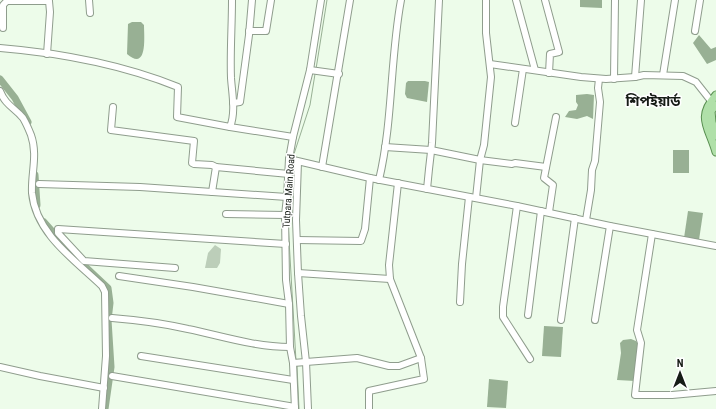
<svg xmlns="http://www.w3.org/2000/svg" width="716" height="409" font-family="'Roboto Condensed','Noto Sans Bengali',sans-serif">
<rect width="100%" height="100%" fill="#edfcea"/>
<!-- green -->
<polygon fill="#bcceb9" points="215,245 221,249 220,263 217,268 205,268 208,253"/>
<!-- water -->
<g fill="#98b094">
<polygon points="580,0 602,0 602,8 580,7"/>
<path d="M 132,22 L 141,22 L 144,25 C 144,36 148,72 127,54 L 128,24 Z"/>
<polygon points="699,35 711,49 716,47 716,60 707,64 693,43"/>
<polygon points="408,81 425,81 429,82 427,102 407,98 405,94 406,83"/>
<polygon points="587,94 594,95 593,119 587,116 577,119 565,117 569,111 576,110 578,105 576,102 576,95"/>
<rect x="673" y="150" width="16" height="23"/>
<polygon points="688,211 703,213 699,240 684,238"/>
<polygon points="544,326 563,327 561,357 542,356"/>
<polygon points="631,339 636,341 639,345 635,381 617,380 621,353 620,343 623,340"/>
<polygon points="489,379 508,381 506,408 487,407"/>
</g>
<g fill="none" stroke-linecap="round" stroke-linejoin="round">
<!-- stream -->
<g stroke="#98b094" stroke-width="1">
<polyline points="316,69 327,0"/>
<polyline points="293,157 310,105 315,74"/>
<polyline points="291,181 293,163"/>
<polyline points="288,219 289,210"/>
<polyline points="288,222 296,361"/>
<polyline points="297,366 299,409"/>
</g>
<!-- river -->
<g stroke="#98b094" stroke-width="7">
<polyline points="0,79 15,98 28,122"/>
<polyline points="35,175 37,205"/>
<polyline points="44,222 75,257 108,288 110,303 108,320 111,367 105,409"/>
</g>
<defs>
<g id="minor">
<polyline points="89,0 90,13"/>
<path d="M 232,0 C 232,26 230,52 231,78 C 232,93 236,112 230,127 L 293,137"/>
<polyline points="516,0 535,70"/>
<polyline points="545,0 559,52 550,54 549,73"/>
<polyline points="23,1 49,1 50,12 47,54"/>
<polyline points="3,28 3,5 7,1 23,1 23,0"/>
<polyline points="249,31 266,31 271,0"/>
<polyline points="695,31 700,0"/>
<path d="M 0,48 C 61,53 121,64 178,87 L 177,117 L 230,127"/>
<polyline points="490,64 581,77 606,79 635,77 644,75 683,76 696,82 711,101"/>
<polyline points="310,70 339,74"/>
<polyline points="663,75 675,0"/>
<polyline points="635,77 641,0"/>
<polyline points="614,79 615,0"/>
<path d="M 0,91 C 6,106 14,107 23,118 C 26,123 29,130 31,135 C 38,155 31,173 32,193 C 36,234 75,260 102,286 L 105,292 L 106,356 L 102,409"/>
<polyline points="233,103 240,102 249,35 252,0"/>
<polyline points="113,107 111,130 194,141 192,163 194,164 212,165 216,167 212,192"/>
<polyline points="515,123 523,69"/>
<polyline points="385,147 431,150 480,160 512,164 515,163 546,167"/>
<polyline points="289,159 370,178 517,206 610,226 716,246"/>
<polyline points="298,162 296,220 298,273 301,316 306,362 308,409"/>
<polyline points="216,167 289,174"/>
<polyline points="322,167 350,0"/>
<path d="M 379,180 C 393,121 390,59 401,0"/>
<polyline points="39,184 140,187 287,197"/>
<polyline points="427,189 429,169 432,143 439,0"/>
<polyline points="476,198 480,160 484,145 491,77 486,33 486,0"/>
<polyline points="517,206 503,307 503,317 530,359"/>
<polyline points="549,212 553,185 544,178 556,117"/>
<polyline points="226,214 285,215"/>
<polyline points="586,220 591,190 592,170 595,161 600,102 598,88 599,79"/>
<polyline points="652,234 637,330 641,343 635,395 672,395 716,391"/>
<polyline points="297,240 361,241 365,229 370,178"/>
<polyline points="175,268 84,261 58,233 58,229 286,244"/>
<polyline points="298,273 390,279"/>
<polyline points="119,276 193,287 289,304"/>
<polyline points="460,302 462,264 469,197"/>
<polyline points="528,315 541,211"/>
<path d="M 112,318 C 137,320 162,323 188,329 C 222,336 255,347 290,347"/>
<polyline points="561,320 575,218"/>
<polyline points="595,320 610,226"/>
<polyline points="141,356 293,380"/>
<polyline points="293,363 357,358 389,366 399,366 421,358"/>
<polyline points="0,367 40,376 104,388"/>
<polyline points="112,376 295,407"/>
<polyline points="295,409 293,363 290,347 289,304 286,280 285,215 287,197 289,159 293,137 310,70 321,0"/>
<polyline points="369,409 369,391 424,379 421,358 390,279 389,265 398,183"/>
</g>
<g id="major">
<path d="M 716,95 C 696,118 709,127 716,152"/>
<polyline points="716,105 711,111 712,122 716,136"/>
</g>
</defs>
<!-- minor casing -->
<use href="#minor" stroke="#8f9d8d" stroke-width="8"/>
<!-- major casing -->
<use href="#major" stroke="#588e50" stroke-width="9"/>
<!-- minor -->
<use href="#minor" stroke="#fff" stroke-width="6"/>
<!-- major -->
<use href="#major" stroke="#b0e0a9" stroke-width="7"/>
</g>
<g text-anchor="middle" stroke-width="3" stroke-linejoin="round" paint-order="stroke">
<!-- street labels -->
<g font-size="10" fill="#161c16" stroke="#fff">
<text transform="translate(288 191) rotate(-86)" y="4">Tutpara Main Road</text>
</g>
<!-- district labels -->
<g font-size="14" font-weight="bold" fill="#161c16" stroke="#fff">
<text x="653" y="106">শিপইয়ার্ড</text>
</g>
</g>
<!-- north arrow -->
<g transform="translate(680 373)" stroke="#ffffff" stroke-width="3" paint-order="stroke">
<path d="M0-3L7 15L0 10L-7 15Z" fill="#161c16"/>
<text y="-6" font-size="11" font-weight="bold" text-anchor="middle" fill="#161c16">N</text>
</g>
</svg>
